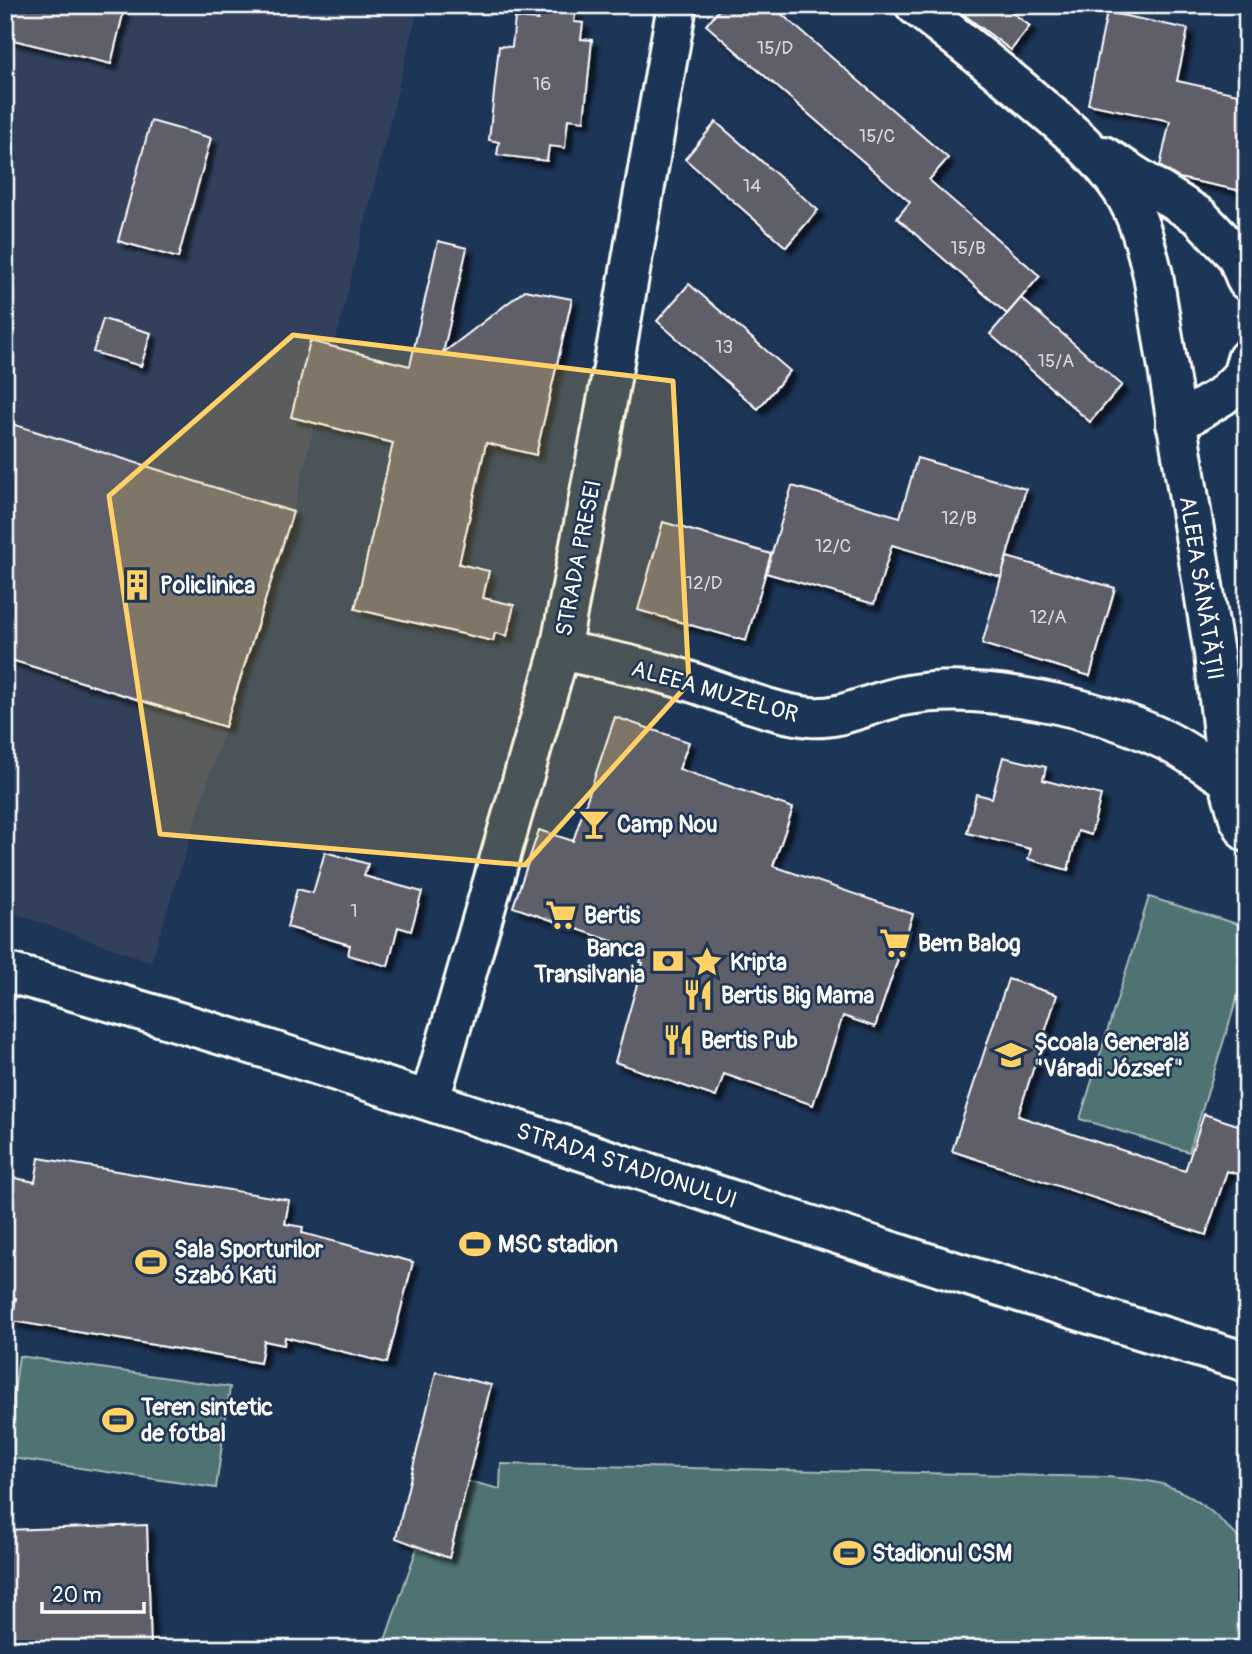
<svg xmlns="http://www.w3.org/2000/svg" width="1252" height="1654" font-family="Pangolin,sans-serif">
<defs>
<filter id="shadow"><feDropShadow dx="6" dy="6" stdDeviation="2" flood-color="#0009"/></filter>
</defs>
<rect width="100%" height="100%" fill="#1d3557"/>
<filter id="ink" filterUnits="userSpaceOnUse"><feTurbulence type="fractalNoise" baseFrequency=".0143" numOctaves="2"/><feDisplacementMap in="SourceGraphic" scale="14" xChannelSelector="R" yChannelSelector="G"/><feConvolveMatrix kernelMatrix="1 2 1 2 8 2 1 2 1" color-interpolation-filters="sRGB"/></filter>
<g filter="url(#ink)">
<!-- built -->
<polygon fill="#30415c" points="5,5 419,5 293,512 151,962 5,910"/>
<!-- green -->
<g fill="#507272" stroke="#a8b8b8" stroke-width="2">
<polygon points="1149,897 1247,927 1247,966 1189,1152 1080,1119"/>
<polygon points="19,1356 230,1387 216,1488 5,1457"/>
<path d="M 501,1464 L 1106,1477 C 1124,1479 1147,1479 1165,1485 C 1199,1496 1224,1522 1247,1547 L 1247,1649 L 382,1649 L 417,1548 L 449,1557 L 468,1481 L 500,1489 Z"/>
</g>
<!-- building -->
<g fill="#5e5e69" stroke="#fff" stroke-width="2" filter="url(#shadow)">
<polygon points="11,5 105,5 124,10 111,64 5,38 5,27"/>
<polygon points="723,5 771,5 948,158 929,180 1040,276 1007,314 897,218 910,202 706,25"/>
<polygon points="951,5 1002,5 1030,26 1011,50"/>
<polygon points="539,8 576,12 574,22 583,23 581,39 592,40 584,121 568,119 565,148 549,146 547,161 497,155 499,142 489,140 499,46 512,47 515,18 538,20"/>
<polygon points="1107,12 1188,29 1177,81 1247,96 1247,192 1179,178 1160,166 1170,121 1088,104"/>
<polygon points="151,121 211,138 178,258 118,241"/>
<polygon points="716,122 818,210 786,247 685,159"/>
<polygon points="438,241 467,248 443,353 525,290 572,299 536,455 486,443 459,564 489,571 483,598 514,605 507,636 495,633 493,641 355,609 393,443 291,417 310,341 410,366"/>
<polygon points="689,284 790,371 758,409 657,321"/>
<polygon points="1021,298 1122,385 1090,422 990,334"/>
<polygon points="103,319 151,333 141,366 93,352"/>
<polygon points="12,424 293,512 225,727 5,658 5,447"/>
<polygon points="917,458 1026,489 1001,577 892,545 874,604 766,573 792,486 900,517"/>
<polygon points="663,522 771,554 746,641 638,610"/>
<polygon points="1007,557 1115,588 1090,676 982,644"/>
<polygon points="615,717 689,742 679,769 793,808 773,866 913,914 875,1027 843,1016 813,1105 724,1074 716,1097 615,1062 643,963 640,962 644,952 513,907 539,830 573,841"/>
<polygon points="1003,757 1046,767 1043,780 1101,795 1091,835 1078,831 1068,870 1028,859 1031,849 967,833 976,794 992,798"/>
<polygon points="325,852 368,864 364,876 422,892 411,931 398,927 388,966 348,955 350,945 287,927 297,889 313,893"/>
<polygon points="1008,979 1057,995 1018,1116 1185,1171 1204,1114 1247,1128 1247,1177 1227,1171 1206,1235 952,1151"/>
<polygon points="39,1158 289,1200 285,1224 303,1227 302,1233 413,1262 387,1363 285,1337 284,1345 264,1341 260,1363 12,1321 16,1298 5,1297 5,1176 35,1182"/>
<polygon points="436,1372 491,1385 449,1558 396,1538"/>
<polygon points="147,1525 151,1649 5,1649 5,1530"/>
</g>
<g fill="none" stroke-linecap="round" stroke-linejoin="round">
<defs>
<g id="street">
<path d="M 915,5 C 957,38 1000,71 1040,106 C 1070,131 1100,157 1122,190 C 1139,216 1146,246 1153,275 L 1214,654 L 1228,779 L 1239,818 L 1247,832"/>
<polyline points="1104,156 1200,217 1237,256 1247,281"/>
<polyline points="1176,424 1222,396 1242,376 1247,359"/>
<path d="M 560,650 C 596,658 633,665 669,675 C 713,687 765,713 810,717 C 844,720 875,700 908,695 C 984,682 1096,707 1165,740 C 1187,751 1207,766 1228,779"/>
<path d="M 5,972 C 182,1020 356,1077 530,1134 C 768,1212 1007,1290 1247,1362"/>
<polyline points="430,1100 560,650 603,424 677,5"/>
</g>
</defs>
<!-- street casing -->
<use href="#street" stroke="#fff" stroke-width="44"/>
<!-- street -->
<use href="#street" stroke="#1d3557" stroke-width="38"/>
</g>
</g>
<!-- marked area -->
<path fill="#ffd166" fill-opacity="0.2" stroke="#ffd166" stroke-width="5" stroke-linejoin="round" d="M 293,335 L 673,381 L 689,683 L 525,865 L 160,834 L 109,496 Z"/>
<!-- icons -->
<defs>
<symbol id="building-bare" viewBox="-9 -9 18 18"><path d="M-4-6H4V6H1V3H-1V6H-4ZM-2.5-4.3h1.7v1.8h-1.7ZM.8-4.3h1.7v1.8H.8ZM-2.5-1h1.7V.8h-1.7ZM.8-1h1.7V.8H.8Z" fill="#ffd166" stroke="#1d3557" stroke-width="2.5" paint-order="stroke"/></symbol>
<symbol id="bar-bare" viewBox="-9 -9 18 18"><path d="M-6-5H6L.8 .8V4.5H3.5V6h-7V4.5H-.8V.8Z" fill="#ffd166" stroke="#1d3557" stroke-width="2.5" paint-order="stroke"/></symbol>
<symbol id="supermarket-bare" viewBox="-9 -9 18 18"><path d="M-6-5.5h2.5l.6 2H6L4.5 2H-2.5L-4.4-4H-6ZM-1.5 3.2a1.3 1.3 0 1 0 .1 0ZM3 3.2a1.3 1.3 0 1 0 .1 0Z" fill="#ffd166" stroke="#1d3557" stroke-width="2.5" paint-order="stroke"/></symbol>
<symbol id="bank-bare" viewBox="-9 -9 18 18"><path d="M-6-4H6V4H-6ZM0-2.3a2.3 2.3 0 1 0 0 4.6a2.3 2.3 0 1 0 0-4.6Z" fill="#ffd166" stroke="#1d3557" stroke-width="2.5" paint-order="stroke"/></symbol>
<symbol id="sight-bare" viewBox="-9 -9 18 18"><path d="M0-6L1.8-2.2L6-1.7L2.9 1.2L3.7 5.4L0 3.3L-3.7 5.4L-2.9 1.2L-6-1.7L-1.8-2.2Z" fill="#ffd166" stroke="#1d3557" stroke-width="2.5" paint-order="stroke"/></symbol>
<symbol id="restaurant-bare" viewBox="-9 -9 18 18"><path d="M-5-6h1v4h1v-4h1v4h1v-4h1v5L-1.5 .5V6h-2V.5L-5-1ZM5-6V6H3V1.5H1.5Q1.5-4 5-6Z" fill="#ffd166" stroke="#1d3557" stroke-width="2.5" paint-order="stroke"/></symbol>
<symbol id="school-bare" viewBox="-9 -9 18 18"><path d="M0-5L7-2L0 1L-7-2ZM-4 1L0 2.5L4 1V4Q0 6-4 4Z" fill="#ffd166" stroke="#1d3557" stroke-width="2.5" paint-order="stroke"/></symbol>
<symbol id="stadium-bare" viewBox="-9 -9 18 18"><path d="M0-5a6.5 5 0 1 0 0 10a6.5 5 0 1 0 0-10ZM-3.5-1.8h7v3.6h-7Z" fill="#ffd166" stroke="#1d3557" stroke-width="2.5" paint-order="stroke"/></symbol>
</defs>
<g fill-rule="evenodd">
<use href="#building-bare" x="115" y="563" width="44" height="44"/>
<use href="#bar-bare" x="572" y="802" width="44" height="44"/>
<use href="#supermarket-bare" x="539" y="893" width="44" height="44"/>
<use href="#supermarket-bare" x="873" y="921" width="44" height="44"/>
<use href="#bank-bare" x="646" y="939" width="44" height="44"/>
<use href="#sight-bare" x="685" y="940" width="44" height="44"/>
<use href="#restaurant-bare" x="676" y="973" width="44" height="44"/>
<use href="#restaurant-bare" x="656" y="1018" width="44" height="44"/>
<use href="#school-bare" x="989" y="1033" width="44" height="44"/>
<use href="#stadium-bare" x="453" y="1222" width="44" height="44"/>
<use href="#stadium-bare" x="129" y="1240" width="44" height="44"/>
<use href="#stadium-bare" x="96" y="1398" width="44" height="44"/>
<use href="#stadium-bare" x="827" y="1531" width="44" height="44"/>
</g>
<g text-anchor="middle" stroke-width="5" stroke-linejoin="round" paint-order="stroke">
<!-- number labels -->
<g font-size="19" fill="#d7d7da">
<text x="775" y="54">15/D</text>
<text x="542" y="90">16</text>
<text x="877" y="142">15/C</text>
<text x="752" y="192">14</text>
<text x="968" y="254">15/B</text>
<text x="724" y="353">13</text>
<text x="1056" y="367">15/A</text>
<text x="959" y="524">12/B</text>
<text x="833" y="552">12/C</text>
<text x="704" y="589">12/D</text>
<text x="1048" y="623">12/A</text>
<text x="354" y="917">1</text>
</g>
<!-- street labels -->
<g font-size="23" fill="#fff" stroke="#1d3557">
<text transform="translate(578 558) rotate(-79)" y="8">STRADA PRESEI</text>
<text transform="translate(1202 588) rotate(81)" y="8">ALEEA SĂNĂTĂȚII</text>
<text transform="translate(715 691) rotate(16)" y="8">ALEEA MUZELOR</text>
<text transform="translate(627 1165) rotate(18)" y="8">STRADA STADIONULUI</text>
</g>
<!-- poi labels -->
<g font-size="23" font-weight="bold" fill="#fff" stroke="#1d3557" text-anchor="start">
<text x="160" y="593">Policlinica</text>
<text x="617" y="832">Camp Nou</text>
<text x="584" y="923">Bertis</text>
<text x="918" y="951">Bem Balog</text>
<text x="645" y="956" text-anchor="end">Banca<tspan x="645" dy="26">Transilvania</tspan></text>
<text x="730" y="970">Kripta</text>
<text x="721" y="1003">Bertis Big Mama</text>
<text x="701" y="1048">Bertis Pub</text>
<text x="1034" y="1050">Școala Generală<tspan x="1034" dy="26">"Váradi József"</tspan></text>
<text x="498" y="1252">MSC stadion</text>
<text x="174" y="1257">Sala Sporturilor<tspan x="174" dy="26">Szabó Kati</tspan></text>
<text x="141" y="1415">Teren sintetic<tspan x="141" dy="26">de fotbal</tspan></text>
<text x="872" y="1561">Stadionul CSM</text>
</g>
</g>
<!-- margin -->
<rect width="1252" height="1654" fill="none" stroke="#1d3557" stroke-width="28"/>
<rect x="14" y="14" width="1224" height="1626" fill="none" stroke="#fff" stroke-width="2.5" filter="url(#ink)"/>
<!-- scale -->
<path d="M42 1602v10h102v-10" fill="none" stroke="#ffffff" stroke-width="3.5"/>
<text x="52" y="1602" font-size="21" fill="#ffffff" stroke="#1d3557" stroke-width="5" paint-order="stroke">20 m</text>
</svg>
